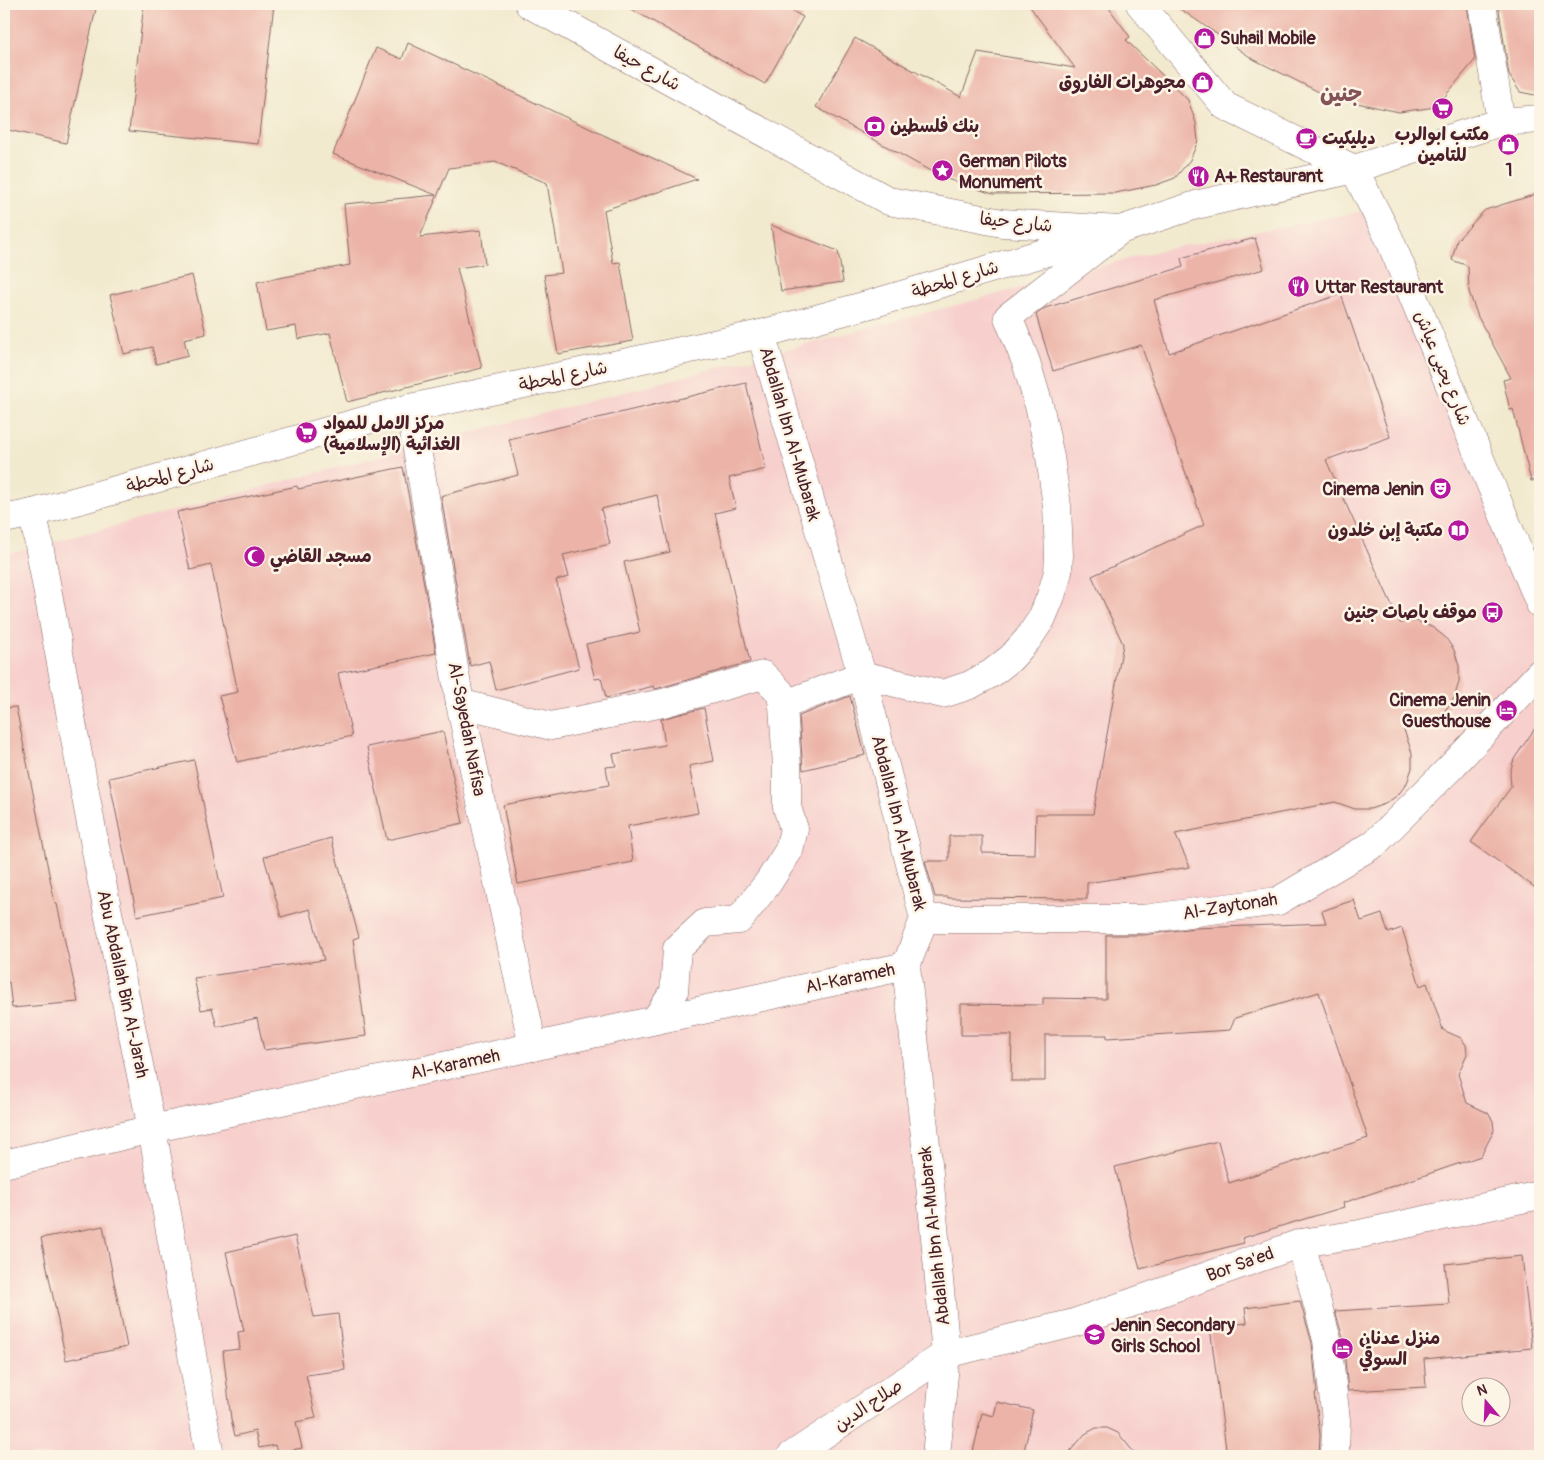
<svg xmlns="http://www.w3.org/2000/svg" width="1544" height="1460" font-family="Pangolin,'Playpen Sans Arabic',sans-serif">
<rect width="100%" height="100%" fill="#fcf5e5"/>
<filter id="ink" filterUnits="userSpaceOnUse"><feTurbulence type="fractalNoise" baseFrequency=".02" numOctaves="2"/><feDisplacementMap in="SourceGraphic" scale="10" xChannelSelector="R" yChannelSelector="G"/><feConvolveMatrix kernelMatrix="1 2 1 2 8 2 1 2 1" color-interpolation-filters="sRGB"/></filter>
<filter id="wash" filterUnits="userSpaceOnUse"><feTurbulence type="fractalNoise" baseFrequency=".0096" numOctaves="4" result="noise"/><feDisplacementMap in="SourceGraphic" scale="20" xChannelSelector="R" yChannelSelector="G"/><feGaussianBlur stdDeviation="1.12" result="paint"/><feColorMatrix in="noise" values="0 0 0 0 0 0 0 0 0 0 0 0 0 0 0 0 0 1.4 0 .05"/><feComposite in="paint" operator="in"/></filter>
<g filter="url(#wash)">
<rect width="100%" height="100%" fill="#f2eacf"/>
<!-- built -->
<path fill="#f7d0cd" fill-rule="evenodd" d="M 1369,210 L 1540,627 L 1540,1456 L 4,1456 L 4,555 L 1013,290 L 1161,250 ZM 1472,1388 L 1502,1388 L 1502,1418 L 1472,1418 Z"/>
<g id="blocks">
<!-- building -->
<g fill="#ecb4a8">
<polygon points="4,4 97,4 66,143 4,129"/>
<polygon points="144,4 274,4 258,144 129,131"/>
<polygon points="622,4 780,4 803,17 765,84"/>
<polygon points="1028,4 1106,4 1130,37 1126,40 1188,100 1196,123 1198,141 1190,160 1175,178 1156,185 1115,193 993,194 941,177 816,107 855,38 961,97 978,52 1075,68"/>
<polygon points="1173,4 1467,4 1475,60 1436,107 1399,112 1329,97 1253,59"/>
<polygon points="1498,4 1540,4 1540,96 1520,92 1509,75"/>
<polygon points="408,43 697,179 604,210 613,263 620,262 633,341 558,354 544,275 562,273 547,183 495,162 449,168 420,237 481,230 485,264 457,268 482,368 347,402 330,333 298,339 296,326 266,331 257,282 350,265 344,204 436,195 333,154 376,48 402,59"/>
<polygon points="1540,193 1540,480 1531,481 1513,409 1510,410 1503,380 1511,378 1478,317 1469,292 1468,266 1452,260 1457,240 1485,210"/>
<polygon points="771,225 838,251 843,282 781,291"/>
<polygon points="1255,238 1264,269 1154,300 1169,353 1341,294 1390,437 1326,460 1400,623 1416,621 1432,627 1445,637 1454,650 1459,666 1459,682 1454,698 1444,712 1430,721 1404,730 1412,753 1412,768 1407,783 1398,795 1385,804 1370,809 1355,809 1335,802 1175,834 1190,867 1087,883 1087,899 948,898 948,897 935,897 925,861 949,861 949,836 982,836 982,853 1035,854 1036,814 1093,814 1123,644 1092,576 1204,525 1141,345 1053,371 1036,315 1045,308 1183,267 1181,258"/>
<polygon points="192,275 206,334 184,339 188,356 156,364 152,347 124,354 110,295"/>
<polygon points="746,383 766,469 729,478 736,508 715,513 750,662 659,688 655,689 654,686 606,698 601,678 595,679 586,644 640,632 624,562 670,552 657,495 601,509 610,544 563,555 569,577 556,580 579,668 496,690 489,661 470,666 441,496 518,475 509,439"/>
<polygon points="403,467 410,504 436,653 338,673 352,736 237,762 219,696 238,692 211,565 190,570 177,512 297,486 298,489"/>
<polygon points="850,696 865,755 803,770 799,716"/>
<polygon points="16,707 55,904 57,904 78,1002 12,1008 9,982 4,983 4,708"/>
<polygon points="704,708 714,761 689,766 698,813 628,826 633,862 518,884 503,805 609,785 606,767 616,766 613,754 665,745 661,719"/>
<polygon points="1540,721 1540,891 1471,842 1511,787 1510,773 1514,759"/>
<polygon points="443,731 463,823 387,840 367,747"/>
<polygon points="194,760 223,898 137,916 109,778"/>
<polygon points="331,838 359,937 353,939 366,1036 264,1050 257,1018 217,1027 212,1008 201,1010 194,978 324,960 310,909 281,917 264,857"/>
<polygon points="1354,900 1361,921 1382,914 1388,933 1402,928 1420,986 1427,983 1443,1030 1461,1038 1466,1045 1467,1054 1458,1074 1467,1103 1488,1113 1493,1121 1494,1130 1481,1156 1343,1203 1344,1207 1242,1238 1244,1243 1140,1269 1115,1167 1218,1141 1229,1183 1368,1138 1319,992 1235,1018 1230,1030 1107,1038 1107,1035 1045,1035 1045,1081 1011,1081 1012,1035 961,1035 961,1004 1043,1005 1043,998 1106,999 1106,935 1144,935 1194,928 1326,923 1322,911"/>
<polygon points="103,1226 127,1347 66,1360 41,1238"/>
<polygon points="295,1236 314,1317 338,1314 345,1370 306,1375 316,1418 296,1422 302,1448 277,1453 275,1445 259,1448 255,1431 235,1436 231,1419 223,1351 240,1349 238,1332 244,1331 226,1252"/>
<polygon points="1522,1256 1532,1348 1424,1359 1426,1387 1348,1391 1343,1338 1335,1311 1449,1304 1445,1264"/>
<polygon points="1300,1301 1312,1343 1317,1393 1315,1393 1320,1435 1319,1456 1227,1456 1210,1327 1247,1323 1245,1308"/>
<polygon points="997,1402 1033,1410 1023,1456 972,1456 982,1413 994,1416"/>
<polygon points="1096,1428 1107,1428 1118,1433 1137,1456 1066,1456 1085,1434"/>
</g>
</g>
</g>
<g filter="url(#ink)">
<use href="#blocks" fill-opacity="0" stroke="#856664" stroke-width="1"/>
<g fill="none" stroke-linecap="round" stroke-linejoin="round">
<defs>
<g id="minor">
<polyline points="1140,4 1225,106 1354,169 1501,122 1540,119"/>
<polyline points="1482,4 1501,122"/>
<polyline points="761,334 862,675 924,919 906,966 928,1163 946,1354 936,1456"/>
<polyline points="410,408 460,703 533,1047"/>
<polyline points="33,513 101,878 152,1129 210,1456"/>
<polyline points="460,703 551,726 663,703 763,675 780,692 783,705 862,675 942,694 946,693 970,685 992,673 1011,658 1028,639 1042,618 1051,596 1058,572 1059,555 1057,506 1050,457 1040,409 1026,362 1008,317 1119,231"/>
<polyline points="924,919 1144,919 1278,901 1374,844 1454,764 1540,673"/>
<polyline points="655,1020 674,992 677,949 705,923 739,920 768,883 789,850 794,829 787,807 787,766 783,705"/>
<polyline points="4,1164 152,1129 906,966"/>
<polyline points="1301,1243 1327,1340 1336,1420 1335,1456"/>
<polyline points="791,1456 946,1354 1074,1323 1301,1243 1360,1234 1540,1195"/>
</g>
<g id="major">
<polyline points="529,4 889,201 1002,223 1120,230 1196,205 1354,169 1389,238 1540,604"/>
<polyline points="4,519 33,513 410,408 761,334 878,302 1101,236"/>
</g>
</defs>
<!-- minor casing -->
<use href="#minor" stroke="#856664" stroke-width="29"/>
<!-- major casing -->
<use href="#major" stroke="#856664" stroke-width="29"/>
<!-- minor -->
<use href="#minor" stroke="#fff" stroke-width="28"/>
<!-- major -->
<use href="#major" stroke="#fff" stroke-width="28"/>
</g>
</g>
<!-- icons -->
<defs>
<symbol id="shop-disc" viewBox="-11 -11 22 22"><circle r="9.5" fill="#b5179e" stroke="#fcf5e5"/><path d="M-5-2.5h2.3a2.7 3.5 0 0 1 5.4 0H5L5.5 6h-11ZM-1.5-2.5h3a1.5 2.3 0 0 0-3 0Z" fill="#fff"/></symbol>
<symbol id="supermarket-disc" viewBox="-11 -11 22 22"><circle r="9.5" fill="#b5179e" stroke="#fcf5e5"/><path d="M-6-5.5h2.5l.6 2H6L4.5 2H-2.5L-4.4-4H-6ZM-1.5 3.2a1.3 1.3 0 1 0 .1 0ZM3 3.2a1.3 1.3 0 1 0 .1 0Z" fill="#fff"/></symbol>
<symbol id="bank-disc" viewBox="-11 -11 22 22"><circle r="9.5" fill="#b5179e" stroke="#fcf5e5"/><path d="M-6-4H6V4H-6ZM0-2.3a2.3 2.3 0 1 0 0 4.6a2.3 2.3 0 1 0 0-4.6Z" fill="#fff"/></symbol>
<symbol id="cafe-disc" viewBox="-11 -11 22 22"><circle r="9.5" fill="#b5179e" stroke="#fcf5e5"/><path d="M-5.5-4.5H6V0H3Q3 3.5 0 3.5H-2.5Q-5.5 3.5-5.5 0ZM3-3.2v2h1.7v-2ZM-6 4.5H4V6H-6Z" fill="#fff"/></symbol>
<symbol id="sight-disc" viewBox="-11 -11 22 22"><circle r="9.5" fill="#b5179e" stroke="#fcf5e5"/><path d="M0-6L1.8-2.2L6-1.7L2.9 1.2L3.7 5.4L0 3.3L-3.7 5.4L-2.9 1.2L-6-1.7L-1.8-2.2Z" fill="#fff"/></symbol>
<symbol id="restaurant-disc" viewBox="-11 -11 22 22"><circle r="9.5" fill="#b5179e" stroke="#fcf5e5"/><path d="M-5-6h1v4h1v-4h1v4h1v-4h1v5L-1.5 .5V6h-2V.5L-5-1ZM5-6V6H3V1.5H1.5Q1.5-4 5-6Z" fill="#fff"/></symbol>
<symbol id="theatre-disc" viewBox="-11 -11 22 22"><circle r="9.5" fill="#b5179e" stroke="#fcf5e5"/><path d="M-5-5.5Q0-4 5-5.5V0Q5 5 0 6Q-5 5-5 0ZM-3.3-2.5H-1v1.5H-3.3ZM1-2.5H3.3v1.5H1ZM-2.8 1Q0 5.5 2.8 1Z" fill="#fff"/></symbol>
<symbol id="library-disc" viewBox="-11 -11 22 22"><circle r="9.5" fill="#b5179e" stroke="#fcf5e5"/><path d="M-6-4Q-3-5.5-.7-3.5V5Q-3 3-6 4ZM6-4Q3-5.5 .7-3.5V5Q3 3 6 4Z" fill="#fff"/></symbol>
<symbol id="mosque-disc" viewBox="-11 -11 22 22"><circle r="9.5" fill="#b5179e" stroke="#fcf5e5"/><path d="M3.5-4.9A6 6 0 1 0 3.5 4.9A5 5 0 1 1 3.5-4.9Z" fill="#fff"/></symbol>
<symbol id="bus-disc" viewBox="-11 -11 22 22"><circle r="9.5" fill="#b5179e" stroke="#fcf5e5"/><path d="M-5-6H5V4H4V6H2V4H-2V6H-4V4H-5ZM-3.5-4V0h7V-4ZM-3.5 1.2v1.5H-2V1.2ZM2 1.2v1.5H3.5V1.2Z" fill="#fff"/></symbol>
<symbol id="hotel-disc" viewBox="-11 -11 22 22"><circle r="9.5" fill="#b5179e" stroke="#fcf5e5"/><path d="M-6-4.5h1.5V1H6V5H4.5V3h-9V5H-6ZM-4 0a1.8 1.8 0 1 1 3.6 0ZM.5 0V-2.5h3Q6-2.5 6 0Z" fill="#fff"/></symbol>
<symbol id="school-disc" viewBox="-11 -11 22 22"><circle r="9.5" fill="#b5179e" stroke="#fcf5e5"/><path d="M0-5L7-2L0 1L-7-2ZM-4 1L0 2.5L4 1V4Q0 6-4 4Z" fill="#fff"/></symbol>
</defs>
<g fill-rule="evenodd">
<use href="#shop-disc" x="1192" y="26" width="25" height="25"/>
<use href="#shop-disc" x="1190" y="70" width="25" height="25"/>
<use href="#supermarket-disc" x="1430" y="96" width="25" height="25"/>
<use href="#bank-disc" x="862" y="114" width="25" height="25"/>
<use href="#cafe-disc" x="1294" y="126" width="25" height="25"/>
<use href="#shop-disc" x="1496" y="132" width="25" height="25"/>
<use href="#sight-disc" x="930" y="158" width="25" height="25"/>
<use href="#restaurant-disc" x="1186" y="164" width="25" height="25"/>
<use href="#restaurant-disc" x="1286" y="274" width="25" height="25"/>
<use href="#supermarket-disc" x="294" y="420" width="25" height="25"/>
<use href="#theatre-disc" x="1428" y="476" width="25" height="25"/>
<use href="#library-disc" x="1446" y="518" width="25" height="25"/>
<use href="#mosque-disc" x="242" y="544" width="25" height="25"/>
<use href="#bus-disc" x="1480" y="600" width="25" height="25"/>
<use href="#hotel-disc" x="1494" y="698" width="25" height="25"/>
<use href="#school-disc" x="1082" y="1322" width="25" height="25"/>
<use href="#hotel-disc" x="1330" y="1336" width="25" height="25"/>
</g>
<g text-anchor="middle" stroke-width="5" stroke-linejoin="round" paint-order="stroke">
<!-- poi labels -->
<g font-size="18" font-weight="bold" fill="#4a1f2b" stroke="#fcf5e5" text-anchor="start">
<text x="1220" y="44">Suhail Mobile</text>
<text x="1186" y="88" text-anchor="end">مجوهرات الفاروق</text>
<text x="890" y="132">بنك فلسطين</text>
<text x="1442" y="140" text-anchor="middle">مكتب ابوالرب<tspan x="1442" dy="21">للتامين</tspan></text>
<text x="1322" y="144">ديليكيت</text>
<text x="959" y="167">German Pilots<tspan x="959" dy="21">Monument</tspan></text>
<text x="1509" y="176" text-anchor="middle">1</text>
<text x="1214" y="182">A+ Restaurant</text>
<text x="1315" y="293">Uttar Restaurant</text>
<text x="323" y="429">مركز الامل للمواد<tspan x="323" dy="21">الغذائية (الإسلامية)</tspan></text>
<text x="1424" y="495" text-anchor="end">Cinema Jenin</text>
<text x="1443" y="536" text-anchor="end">مكتبة إبن خلدون</text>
<text x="270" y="562">مسجد القاضي</text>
<text x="1477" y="618" text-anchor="end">موقف باصات جنين</text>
<text x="1491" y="706" text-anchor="end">Cinema Jenin<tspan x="1491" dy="21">Guesthouse</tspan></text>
<text x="1111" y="1331">Jenin Secondary<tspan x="1111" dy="21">Girls School</tspan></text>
<text x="1359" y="1344">منزل عدنان<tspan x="1359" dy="21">السوقي</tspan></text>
</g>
<!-- street labels -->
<g font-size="18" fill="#4a1f2b" stroke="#fcf5e5">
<text transform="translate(647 68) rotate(29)" y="6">شارع حيفا</text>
<text transform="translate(1016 222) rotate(6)" y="6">شارع حيفا</text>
<text transform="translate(955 279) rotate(-17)" y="6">شارع المحطة</text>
<text transform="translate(1443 368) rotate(68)" y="6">شارع يحيى عياش</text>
<text transform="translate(563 376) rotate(-12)" y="6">شارع المحطة</text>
<text transform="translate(790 434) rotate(74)" y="6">Abdallah Ibn Al-Mubarak</text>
<text transform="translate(170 475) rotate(-15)" y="6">شارع المحطة</text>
<text transform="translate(467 729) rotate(79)" y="6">Al-Sayedah Nafisa</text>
<text transform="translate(899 823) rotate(76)" y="6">Abdallah Ibn Al-Mubarak</text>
<text transform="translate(1230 906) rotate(-9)" y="6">Al-Zaytonah</text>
<text transform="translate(850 978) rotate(-12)" y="6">Al-Karameh</text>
<text transform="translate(123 984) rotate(78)" y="6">Abu Abdallah Bin Al-Jarah</text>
<text transform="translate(455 1064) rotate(-12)" y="6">Al-Karameh</text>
<text transform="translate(934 1236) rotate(-96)" y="6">Abdallah Ibn Al-Mubarak</text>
<text transform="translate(1240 1264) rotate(-20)" y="6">Bor Sa'ed</text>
<text transform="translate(868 1405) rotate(-34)" y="6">صلاح الدين</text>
</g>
<!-- district labels -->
<g font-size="22" font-weight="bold" fill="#835357" stroke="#fcf5e5">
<text x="1341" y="101">جنين</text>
</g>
</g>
<!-- margin -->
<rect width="1544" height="1460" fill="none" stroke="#fcf5e5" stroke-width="20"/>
<!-- north arrow -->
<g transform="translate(1486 1402) rotate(341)"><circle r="24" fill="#fcf5e5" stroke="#b59f9b"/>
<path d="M0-4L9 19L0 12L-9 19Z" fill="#b5179e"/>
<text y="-8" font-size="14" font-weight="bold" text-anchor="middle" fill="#4a1f2b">N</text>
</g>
</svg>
